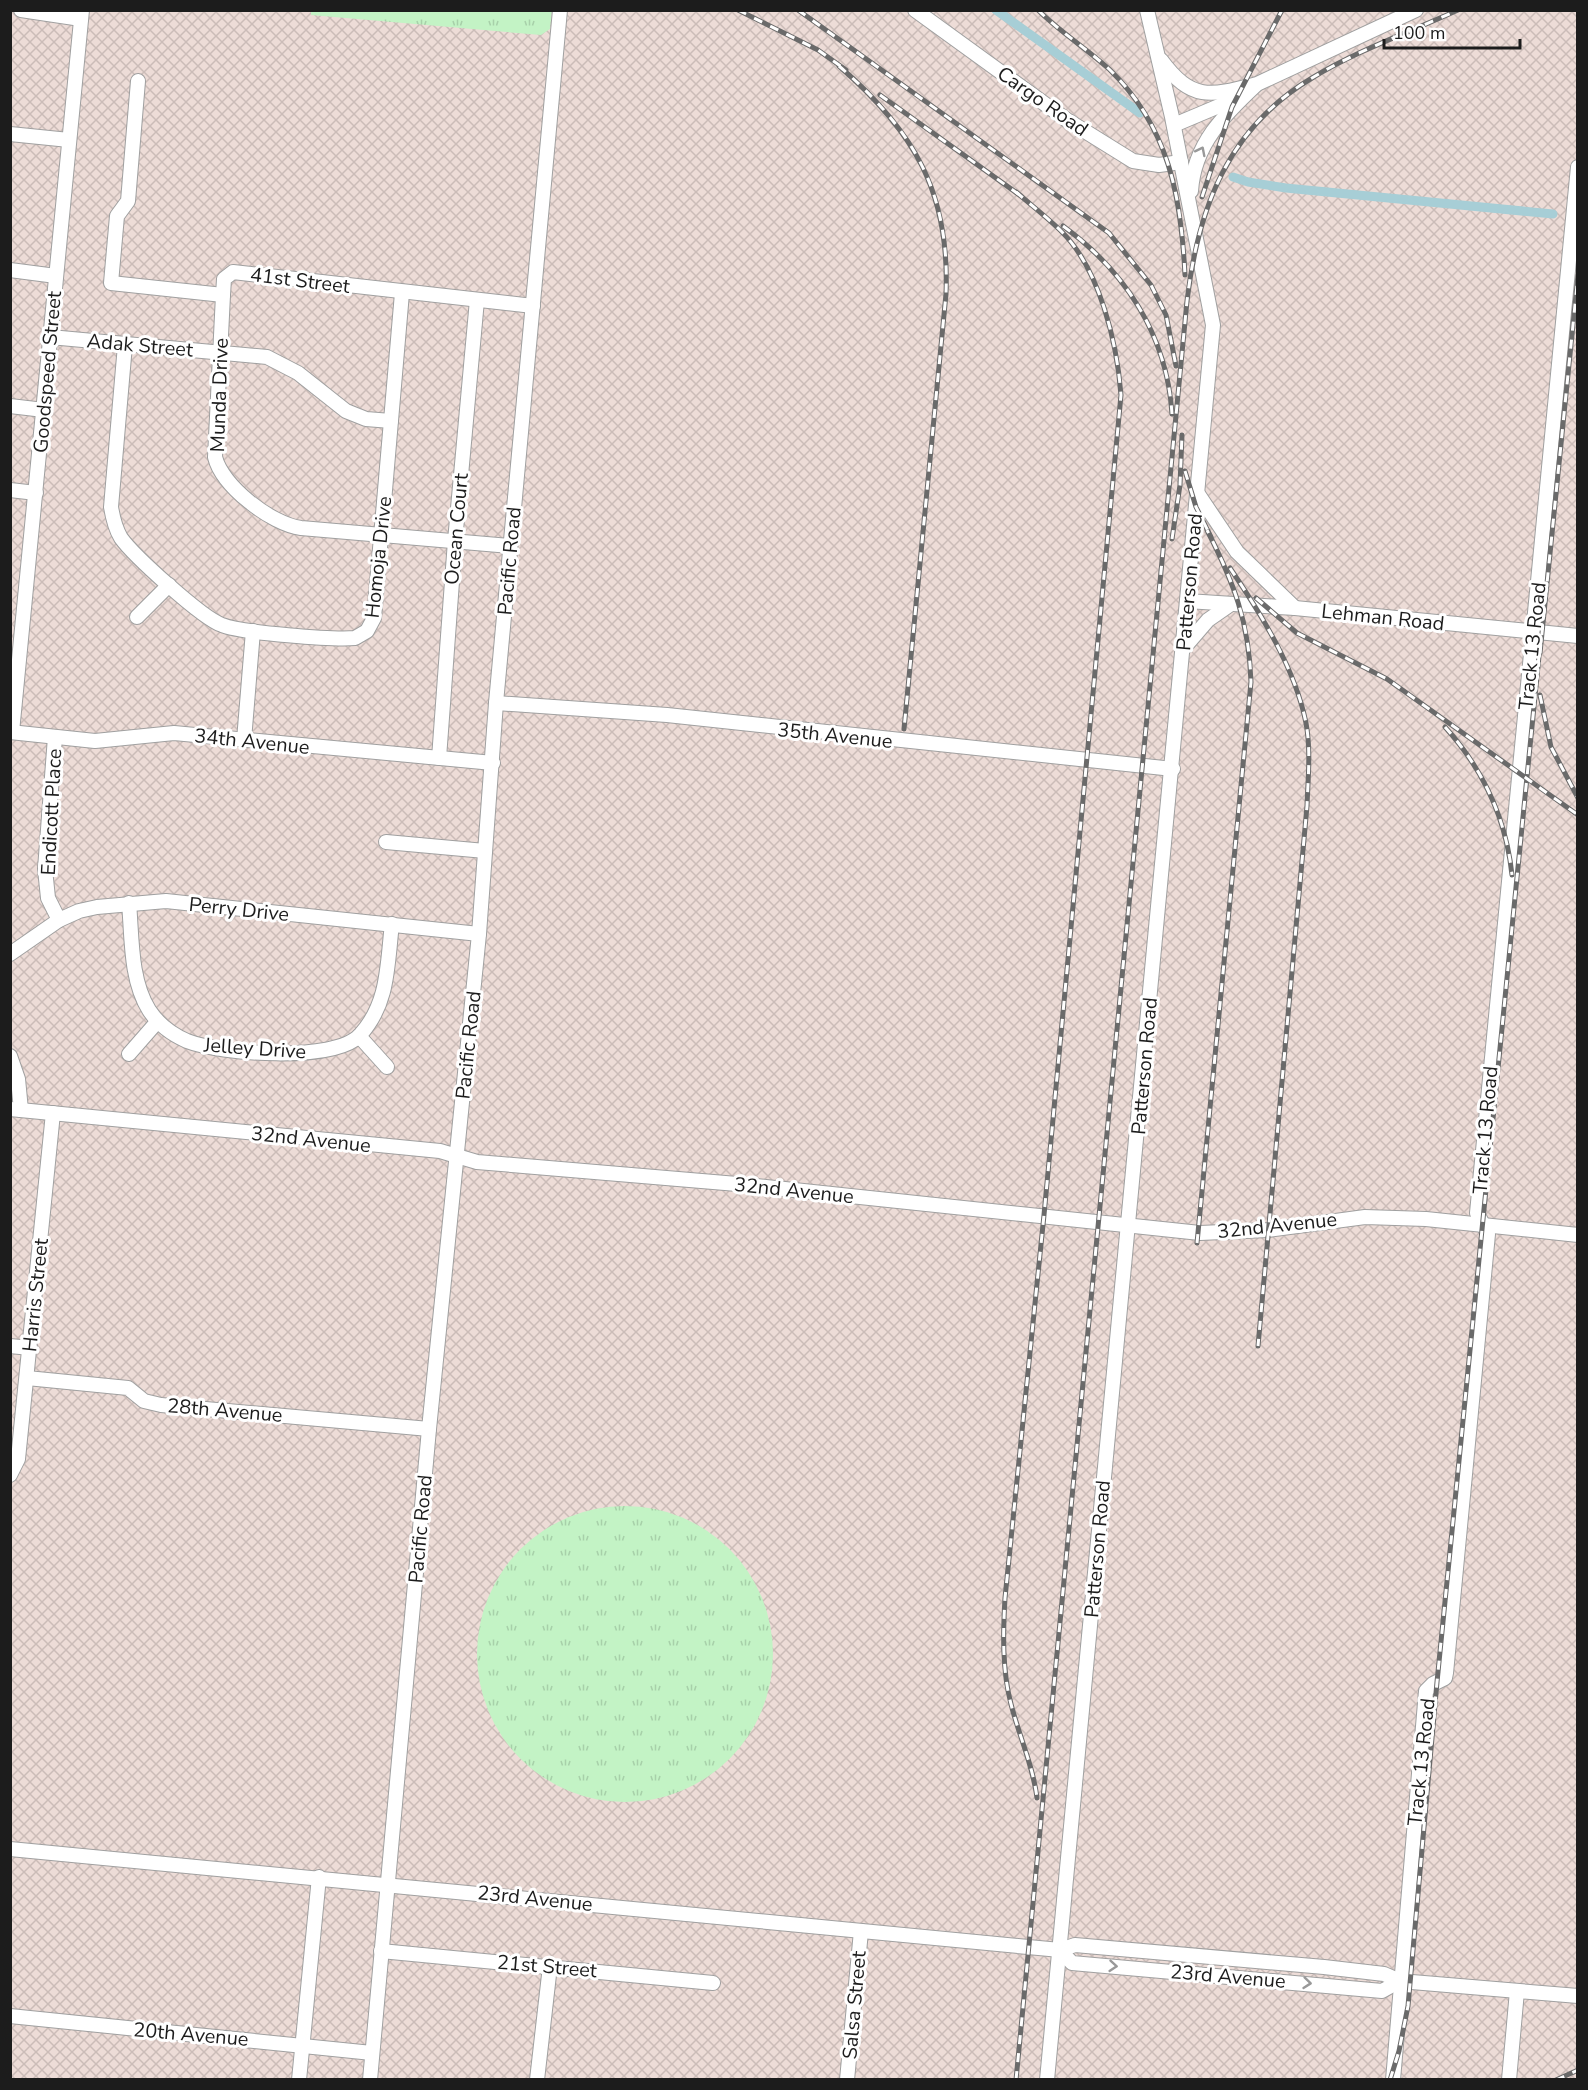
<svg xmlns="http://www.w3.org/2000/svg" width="1588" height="2090" font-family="'Nunito Sans',sans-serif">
<defs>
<pattern id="military-cross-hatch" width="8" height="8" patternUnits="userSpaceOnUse" patternTransform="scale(1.5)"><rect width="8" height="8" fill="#eddcd7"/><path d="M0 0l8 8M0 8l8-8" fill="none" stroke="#cbbcb8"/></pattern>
<pattern id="park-tufts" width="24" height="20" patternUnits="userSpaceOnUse" patternTransform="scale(1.5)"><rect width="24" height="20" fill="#c3f3c5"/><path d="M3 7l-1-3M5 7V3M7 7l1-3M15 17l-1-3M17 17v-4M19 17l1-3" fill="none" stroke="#a7d0a9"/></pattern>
</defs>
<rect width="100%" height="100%" fill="#ece9e3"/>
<!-- military -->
<rect fill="url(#military-cross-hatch)" x="11" y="11" width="1566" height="2068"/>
<!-- park -->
<g fill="url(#park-tufts)">
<polygon points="311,11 311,10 552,11 550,29 541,35 311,15"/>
<circle cx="625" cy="1654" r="148"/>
</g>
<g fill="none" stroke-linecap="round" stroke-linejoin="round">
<!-- canal -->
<g stroke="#a7ced6" stroke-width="9">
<polyline points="996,10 1140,113"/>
<polyline points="1233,177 1248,182 1286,188 1553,214"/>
</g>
<defs>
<g id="minor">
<polyline points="21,10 81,19"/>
<polyline points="915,10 1067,120 1133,161 1159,165 1181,162"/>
<path d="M 1161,60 C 1192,102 1211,96 1257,84 L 1416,10"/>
<polyline points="138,81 128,201 117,216 111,283 223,295"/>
<polyline points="1174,125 1238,98"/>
<polyline points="10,134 69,140"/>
<path d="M 1191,191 C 1194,144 1224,115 1256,85"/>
<polyline points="10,270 56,276"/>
<polyline points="50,337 267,357 298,373 346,411 366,419 391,421"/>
<path d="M 125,345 L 111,507 C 113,519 115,528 121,538 C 134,556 202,618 222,625 C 242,633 334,640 355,638 L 367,631 L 374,618 L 402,293"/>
<polyline points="10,406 44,410"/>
<polyline points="10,490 36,493"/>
<polyline points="1198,494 1237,552 1295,608"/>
<path d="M 510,546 L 301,528 C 271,524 222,486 215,457 L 223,295 L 224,279 L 233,272 L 533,306"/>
<polyline points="1187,601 1295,608 1578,636"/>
<polyline points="137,617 169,585"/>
<polyline points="1183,649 1208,620 1231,604"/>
<polyline points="496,703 667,715 1173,769"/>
<polyline points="10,732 95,741 174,733 493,763"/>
<polyline points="12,732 82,10"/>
<polyline points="55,737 45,869 48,898 59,920"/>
<polyline points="244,740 253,631"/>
<polyline points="439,758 455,541 477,300"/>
<polyline points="386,842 485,851"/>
<path d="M 129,903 C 132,936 130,980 149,1010 C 158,1024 171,1034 187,1041 C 220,1054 334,1063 360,1035 C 389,1003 387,965 392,924"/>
<polyline points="10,954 59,920 79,911 97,907 166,901 479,934"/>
<polyline points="359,1036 387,1067"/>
<polyline points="129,1054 157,1022"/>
<polyline points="10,1056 18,1079 21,1110"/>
<polyline points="10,1109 440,1151 477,1162 737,1184 1200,1233 1268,1230 1365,1217 1426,1219 1578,1235"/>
<polyline points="10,1346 30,1348"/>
<polyline points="27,1378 128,1388 144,1401 161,1405 429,1429"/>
<polyline points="10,1475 18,1459 53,1113"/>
<polyline points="10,1849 1028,1947 1060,1950 1075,1945 1324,1967 1384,1974 1400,1981 1578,1996"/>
<polyline points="1060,1950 1072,1963 1382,1991 1400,1981"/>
<polyline points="381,1951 713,1983"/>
<polyline points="10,2016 372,2053"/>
<polyline points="299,2080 319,1877"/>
<polyline points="370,2080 429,1429 479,934 496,703 560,10"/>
<polyline points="537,2080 550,1966"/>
<polyline points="847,2080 861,1931"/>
<polyline points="1047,2080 1213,325 1172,117 1147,10"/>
<polyline points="1393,2080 1426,1691 1433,1684 1445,1678 1446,1673 1488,1234 1477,1213 1578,167"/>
<polyline points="1509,2080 1517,1991"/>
</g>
</defs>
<!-- minor casing -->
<use href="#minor" stroke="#a0a0a0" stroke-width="16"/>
<!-- minor -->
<use href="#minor" stroke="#fff" stroke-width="14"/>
<defs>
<g id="rail">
<polyline points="738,10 818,50 846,70"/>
<polyline points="798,10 1109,233 1151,285 1166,315 1176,366"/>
<path d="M 1038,10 C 1060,32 1086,48 1109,69 C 1169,127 1181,196 1185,275"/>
<path d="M 839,66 C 914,131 950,192 946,294 L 904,729"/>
<polyline points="880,95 1021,196"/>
<path d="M 1016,192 C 1031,205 1048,218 1062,232 C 1100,270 1117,343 1121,395 L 1044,1215 L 1005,1598 C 1003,1632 1002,1670 1011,1704 C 1019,1736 1033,1765 1037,1798"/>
<polyline points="1202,197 1232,107 1282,10"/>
<path d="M 1063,226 C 1125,271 1167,335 1172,414"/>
<polyline points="1185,471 1196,507 1211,537"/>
<polyline points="1172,539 1180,485 1182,435"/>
<path d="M 1230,568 C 1261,614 1295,668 1306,723 C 1311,750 1308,778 1307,806 L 1258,1346"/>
<polyline points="1256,598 1297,633 1387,679 1578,815"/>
<polyline points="1540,653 1578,275"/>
<polyline points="1540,695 1551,747 1578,798"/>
<path d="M 1445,727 C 1483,769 1506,818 1512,875"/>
<path d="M 1197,1243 L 1251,682 C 1249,622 1234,583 1207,530"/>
<path d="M 1016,2080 L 1187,301 C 1198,208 1228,128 1312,78 C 1358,50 1410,32 1458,10"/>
<polyline points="1390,2080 1399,2051 1408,2006 1437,1682 1540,646"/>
<polyline points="1556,2080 1578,2070"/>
</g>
</defs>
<!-- rail casing -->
<use href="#rail" stroke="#6a6a6a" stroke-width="5"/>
<!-- rail -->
<use href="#rail" stroke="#fff" stroke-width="3" stroke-dasharray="9" stroke-linecap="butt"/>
</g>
<!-- one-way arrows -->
<defs><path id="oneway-chevron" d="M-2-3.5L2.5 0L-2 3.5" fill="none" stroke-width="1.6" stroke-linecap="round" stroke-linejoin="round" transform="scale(1.5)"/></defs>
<g stroke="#999">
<use href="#oneway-chevron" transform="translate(1201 151) rotate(-63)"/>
<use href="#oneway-chevron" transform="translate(1113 1966) rotate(5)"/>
<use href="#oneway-chevron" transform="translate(1307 1983) rotate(6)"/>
</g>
<g text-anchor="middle" stroke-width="6" stroke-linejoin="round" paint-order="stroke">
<!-- street labels -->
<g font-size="20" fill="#1c1c1c" stroke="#fff">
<text transform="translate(1043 101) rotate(35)" y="7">Cargo Road</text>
<text transform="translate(300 280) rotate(7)" y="7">41st Street</text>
<text transform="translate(140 345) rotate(5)" y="7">Adak Street</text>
<text transform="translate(47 372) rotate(-85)" y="7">Goodspeed Street</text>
<text transform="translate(219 395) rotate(-88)" y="7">Munda Drive</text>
<text transform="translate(456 529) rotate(-85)" y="7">Ocean Court</text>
<text transform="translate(378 557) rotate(-84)" y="7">Homoja Drive</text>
<text transform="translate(509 561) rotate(-85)" y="7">Pacific Road</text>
<text transform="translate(1189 582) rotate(-85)" y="7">Patterson Road</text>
<text transform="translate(1383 617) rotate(6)" y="7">Lehman Road</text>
<text transform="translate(1532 646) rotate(-84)" y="7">Track 13 Road</text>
<text transform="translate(835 735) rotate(6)" y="7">35th Avenue</text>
<text transform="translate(252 741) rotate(6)" y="7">34th Avenue</text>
<text transform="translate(51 812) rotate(-87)" y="7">Endicott Place</text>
<text transform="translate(239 909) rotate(6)" y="7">Perry Drive</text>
<text transform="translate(468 1045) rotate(-84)" y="7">Pacific Road</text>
<text transform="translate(255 1048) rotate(4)" y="7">Jelley Drive</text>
<text transform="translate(1144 1066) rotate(-85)" y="7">Patterson Road</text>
<text transform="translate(1485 1130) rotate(-85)" y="7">Track 13 Road</text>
<text transform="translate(311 1139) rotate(6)" y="7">32nd Avenue</text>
<text transform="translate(794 1190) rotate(6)" y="7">32nd Avenue</text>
<text transform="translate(1277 1225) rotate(-6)" y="7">32nd Avenue</text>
<text transform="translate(35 1295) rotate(-84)" y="7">Harris Street</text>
<text transform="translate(225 1410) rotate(5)" y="7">28th Avenue</text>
<text transform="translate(420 1529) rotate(-85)" y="7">Pacific Road</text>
<text transform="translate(1097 1549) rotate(-85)" y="7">Patterson Road</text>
<text transform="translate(1421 1762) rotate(-84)" y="7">Track 13 Road</text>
<text transform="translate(535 1898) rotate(6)" y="7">23rd Avenue</text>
<text transform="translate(547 1966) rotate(5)" y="7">21st Street</text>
<text transform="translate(1228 1976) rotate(5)" y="7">23rd Avenue</text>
<text transform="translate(854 2005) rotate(-85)" y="7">Salsa Street</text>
<text transform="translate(191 2034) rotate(5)" y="7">20th Avenue</text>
</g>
</g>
<!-- border -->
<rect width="1588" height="2090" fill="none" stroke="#1c1c1c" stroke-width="24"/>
<!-- scale -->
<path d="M1384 39v9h136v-9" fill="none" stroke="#1c1c1c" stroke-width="3"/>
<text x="1393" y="39" font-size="18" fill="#1c1c1c" stroke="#ffffff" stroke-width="4.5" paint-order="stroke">100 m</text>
</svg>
